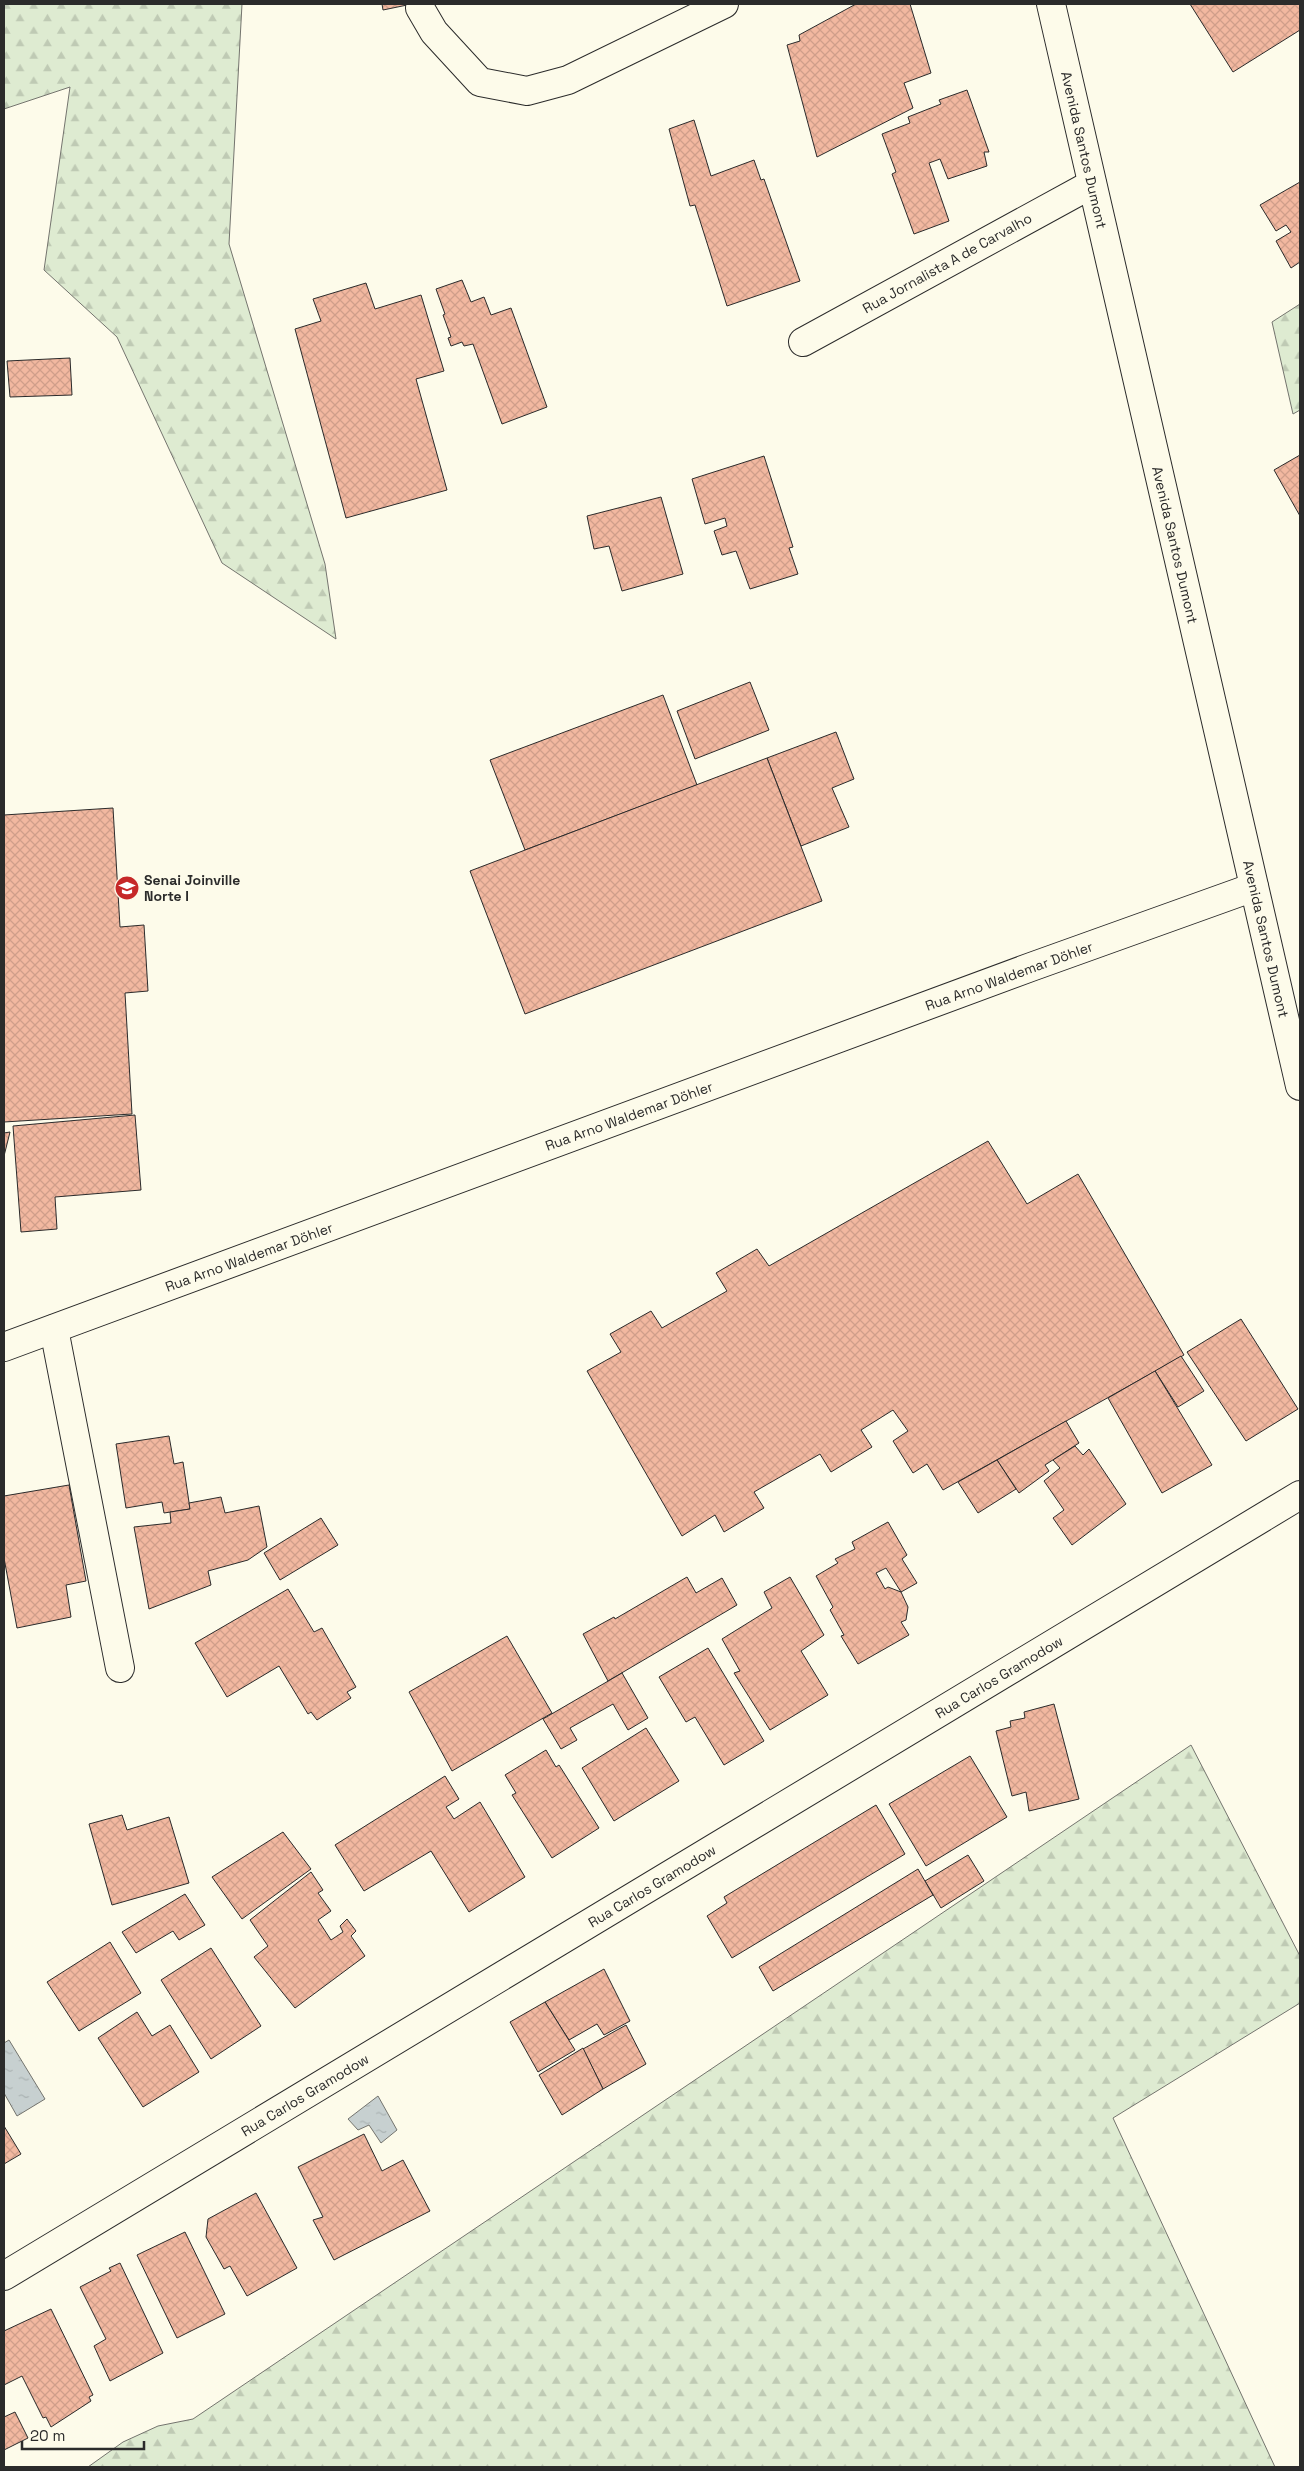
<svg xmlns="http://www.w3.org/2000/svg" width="1304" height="2471" font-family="'Space Grotesk',sans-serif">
<defs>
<pattern id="forest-firs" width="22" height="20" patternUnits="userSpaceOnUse" patternTransform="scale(1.25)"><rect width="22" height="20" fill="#deebd1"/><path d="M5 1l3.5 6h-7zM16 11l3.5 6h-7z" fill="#bfcab4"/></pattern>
<pattern id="water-ripples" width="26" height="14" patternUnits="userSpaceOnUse" patternTransform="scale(1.25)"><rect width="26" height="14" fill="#c7d0d0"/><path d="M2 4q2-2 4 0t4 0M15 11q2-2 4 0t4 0" fill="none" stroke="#abb3b3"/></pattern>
<pattern id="building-cross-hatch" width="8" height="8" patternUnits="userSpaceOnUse" patternTransform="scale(1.25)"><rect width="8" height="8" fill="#f2b8a0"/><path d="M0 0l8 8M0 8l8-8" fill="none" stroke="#d09e8a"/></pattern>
</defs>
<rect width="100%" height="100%" fill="#fdfbea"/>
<!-- forest -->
<g fill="url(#forest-firs)" stroke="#74746e">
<polygon points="4,4 242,4 229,244 325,564 336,639 222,563 117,337 44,270 70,87 4,109"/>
<polygon points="1300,304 1300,410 1293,414 1272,322"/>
<polygon points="1191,1745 1300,1956 1300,2003 1113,2118 1275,2467 88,2467 123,2442 158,2426 193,2419"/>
</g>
<!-- water -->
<g fill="url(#water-ripples)" stroke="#74746e">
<polygon points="9,2040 45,2099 17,2116 4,2093 4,2043"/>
<polygon points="378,2096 397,2130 381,2143 369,2125 358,2130 348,2119"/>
</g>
<!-- building -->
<g fill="url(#building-cross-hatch)" stroke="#2b2b2b" fill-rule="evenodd">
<polygon points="382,4 412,4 383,10"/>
<polygon points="856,4 910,4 931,73 904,83 913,108 817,157 787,45 800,41 799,35"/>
<polygon points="1190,4 1300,4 1300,30 1233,72"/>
<polygon points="967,90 989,152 984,152 987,166 948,179 940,159 929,163 949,221 914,234 892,174 896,172 882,134 910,123 908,117 941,104 939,100"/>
<polygon points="694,120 711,176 754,160 761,180 764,179 800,281 727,306 695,205 690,206 669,129"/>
<polygon points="1300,182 1300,262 1291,268 1276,241 1291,232 1286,225 1276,231 1260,205"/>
<polygon points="462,280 471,302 484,297 491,315 511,308 547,407 502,424 473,344 464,346 462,342 451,346 448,338 451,337 443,315 445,314 436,289"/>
<polygon points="366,283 375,309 421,295 444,371 416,379 447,490 346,518 295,329 321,321 313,299"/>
<polygon points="70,358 72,395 10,397 7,361"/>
<polygon points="1300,455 1300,516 1274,470"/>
<polygon points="764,456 793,547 789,548 798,574 750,589 736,551 722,555 714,531 727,526 725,518 705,524 692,479"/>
<polygon points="661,497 683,574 622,591 609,546 594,549 587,516"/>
<polygon points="750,682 769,730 695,759 677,711"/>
<polygon points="663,695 697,785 525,850 490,760"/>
<polygon points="836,732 854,779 832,788 849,827 801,846 767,758"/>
<polygon points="767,758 822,901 525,1014 470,871"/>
<polygon points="113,808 120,927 144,925 148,991 125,993 132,1114 4,1122 4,815"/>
<polygon points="135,1115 141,1190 55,1197 57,1229 21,1232 13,1126"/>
<polygon points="10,1132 4,1156 4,1133"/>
<polygon points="988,1141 1027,1204 1078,1174 1184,1355 943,1490 927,1464 913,1473 893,1441 908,1431 893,1410 861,1430 872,1447 831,1472 820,1454 754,1492 764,1508 724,1532 715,1515 682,1536 587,1371 621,1352 610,1334 651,1311 662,1328 727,1291 716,1273 757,1249 769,1266"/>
<polygon points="1241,1319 1298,1409 1246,1441 1187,1352"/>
<polygon points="1181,1356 1204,1391 1178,1407 1155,1371"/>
<polygon points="1155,1371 1212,1465 1162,1493 1108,1398"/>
<polygon points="1066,1421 1079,1443 1045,1465 1049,1471 1019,1493 997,1460"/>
<polygon points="169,1436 174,1464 183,1462 190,1509 164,1513 162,1502 126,1508 116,1444"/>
<polygon points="1075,1446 1083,1455 1089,1449 1126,1504 1072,1545 1053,1518 1064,1510 1044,1481 1060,1468 1053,1460"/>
<polygon points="997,1460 1016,1489 978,1513 958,1482"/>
<polygon points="69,1485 86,1581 66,1585 71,1617 17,1628 4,1558 4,1496"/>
<polygon points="221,1497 225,1513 259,1506 267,1547 248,1560 208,1571 211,1585 149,1609 134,1527 171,1523 170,1512 190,1509 189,1503"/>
<polygon points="321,1518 338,1545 280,1580 264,1553"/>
<path d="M 888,1522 L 907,1555 L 902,1559 L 917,1583 L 901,1592 L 908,1607 L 906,1620 L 901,1622 L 909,1635 L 858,1664 L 841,1636 L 844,1635 L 830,1610 L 833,1607 L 816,1576 L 838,1563 L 835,1559 L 855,1549 L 852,1542 ZM 886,1568 L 901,1592 L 888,1587 L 885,1589 L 876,1573 Z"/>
<polygon points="687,1577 696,1593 722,1578 737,1605 608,1681 583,1634 614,1617 615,1619"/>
<polygon points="790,1577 824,1635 801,1651 828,1695 770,1730 734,1673 740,1671 722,1639 772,1608 764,1592"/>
<polygon points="288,1589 314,1632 322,1628 356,1687 347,1692 351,1698 317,1720 311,1712 308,1714 279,1666 227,1697 195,1643"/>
<polygon points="507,1636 552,1713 452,1771 409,1692"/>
<polygon points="708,1648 764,1741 724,1765 695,1717 686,1722 659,1677"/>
<polygon points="622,1673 648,1718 628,1730 613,1704 570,1728 577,1740 561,1749 543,1719"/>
<polygon points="1054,1704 1079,1799 1029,1811 1026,1792 1012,1796 996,1731 1011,1727 1010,1721 1025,1718 1024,1712"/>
<polygon points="646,1728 679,1781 614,1821 582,1768"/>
<polygon points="546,1750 556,1767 559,1765 599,1828 552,1858 512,1795 516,1793 505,1775"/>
<polygon points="970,1756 1007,1817 926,1866 889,1804"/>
<polygon points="445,1776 459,1799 446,1807 454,1819 480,1802 525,1877 469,1912 431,1851 364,1891 335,1845"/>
<polygon points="876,1805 905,1854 732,1958 707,1916 727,1903 724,1897"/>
<polygon points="122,1815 127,1830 169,1817 189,1883 112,1905 89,1824"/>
<polygon points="283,1832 311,1869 242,1919 212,1877"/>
<polygon points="968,1855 984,1881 941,1908 925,1881"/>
<polygon points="918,1869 933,1895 773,1991 759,1967"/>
<polygon points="311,1872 323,1890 318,1893 331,1911 318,1920 331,1940 343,1932 340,1926 347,1919 356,1931 351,1936 365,1956 295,2008 254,1957 268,1946 250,1920"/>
<polygon points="185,1894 205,1925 179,1940 173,1931 136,1953 122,1932"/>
<polygon points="110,1942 141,1993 79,2031 47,1982"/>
<polygon points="211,1948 261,2026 211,2059 161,1980"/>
<polygon points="604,1969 630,2021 604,2035 597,2024 569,2040 545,2002"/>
<polygon points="545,2002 575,2050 538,2072 510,2022"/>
<polygon points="137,2012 152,2036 170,2025 199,2072 143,2107 98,2038"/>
<polygon points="626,2025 646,2064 603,2089 583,2049"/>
<polygon points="583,2048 603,2089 562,2115 539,2075"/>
<polygon points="4,2126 21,2154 4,2164"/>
<polygon points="364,2134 382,2171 403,2160 430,2211 334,2260 313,2220 323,2217 298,2167"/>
<polygon points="256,2193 297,2268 247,2296 230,2266 224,2269 206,2237 208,2219"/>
<polygon points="185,2232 225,2314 177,2338 137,2255"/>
<polygon points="120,2263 163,2353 110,2381 94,2346 106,2339 80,2287 111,2271 109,2268"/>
<polygon points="51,2309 93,2395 89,2397 91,2401 51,2427 46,2417 43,2418 22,2376 4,2385 4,2331"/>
<polygon points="15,2412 28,2438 4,2450 4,2417"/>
</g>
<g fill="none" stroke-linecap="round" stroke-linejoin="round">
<defs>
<g id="minor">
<polyline points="420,8 434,32 480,82 527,91 568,80 724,4"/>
<polyline points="803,342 1092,184"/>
<polyline points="54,1329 120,1668"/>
<polyline points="4,2276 1300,1495"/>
</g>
<g id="major">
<polyline points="1051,4 1300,1086"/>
<polyline points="4,1347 1031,967 1254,887"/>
</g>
</defs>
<!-- minor casing -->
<use href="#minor" stroke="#2b2b2b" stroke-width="30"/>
<!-- major casing -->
<use href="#major" stroke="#2b2b2b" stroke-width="30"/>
<!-- minor -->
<use href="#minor" stroke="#fdfbea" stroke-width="28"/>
<!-- major -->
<use href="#major" stroke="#fdfbea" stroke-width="28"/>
</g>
<!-- icons -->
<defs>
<symbol id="university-disc" viewBox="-11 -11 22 22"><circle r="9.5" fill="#c62828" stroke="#fdfbea"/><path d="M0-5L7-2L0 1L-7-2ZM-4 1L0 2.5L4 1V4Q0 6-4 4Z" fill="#fff"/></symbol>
</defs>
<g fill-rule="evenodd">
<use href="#university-disc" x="113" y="874" width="28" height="28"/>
</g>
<g text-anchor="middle" stroke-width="4" stroke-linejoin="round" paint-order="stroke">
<!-- street labels -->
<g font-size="14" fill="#2b2b2b" stroke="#fdfbea">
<text transform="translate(1084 150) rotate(77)" y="5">Avenida Santos Dumont</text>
<text transform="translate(947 263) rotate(-29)" y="5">Rua Jornalista A de Carvalho</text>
<text transform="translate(1175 545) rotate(77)" y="5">Avenida Santos Dumont</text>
<text transform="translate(1266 939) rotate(77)" y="5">Avenida Santos Dumont</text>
<text transform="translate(1009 976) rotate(-20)" y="5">Rua Arno Waldemar Döhler</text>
<text transform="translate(629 1116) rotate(-20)" y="5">Rua Arno Waldemar Döhler</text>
<text transform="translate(249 1257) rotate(-20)" y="5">Rua Arno Waldemar Döhler</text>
<text transform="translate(999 1677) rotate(-31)" y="5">Rua Carlos Gramodow</text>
<text transform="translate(652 1886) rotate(-31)" y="5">Rua Carlos Gramodow</text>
<text transform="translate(305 2095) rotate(-31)" y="5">Rua Carlos Gramodow</text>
</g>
<!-- poi labels -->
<g font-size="14" font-weight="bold" fill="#2b2b2b" stroke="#fdfbea" text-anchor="start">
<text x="144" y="885">Senai Joinville<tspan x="144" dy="16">Norte I</tspan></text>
</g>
</g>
<!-- border -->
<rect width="1304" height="2471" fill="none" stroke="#2b2b2b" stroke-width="10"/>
<!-- scale -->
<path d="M22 2441v8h122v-8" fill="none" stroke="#2b2b2b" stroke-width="2.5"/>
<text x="30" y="2441" font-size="15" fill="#2b2b2b" stroke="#fdfbea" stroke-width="4" paint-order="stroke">20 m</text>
</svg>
